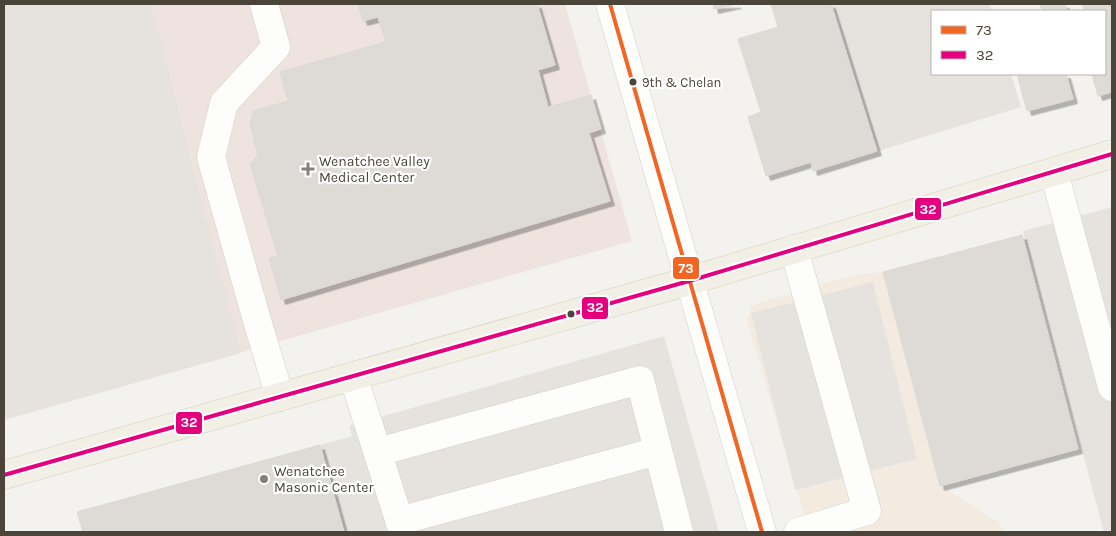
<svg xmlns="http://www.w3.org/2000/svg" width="1116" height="536" font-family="Karla,sans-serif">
<defs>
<filter id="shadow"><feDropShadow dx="4.5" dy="4.5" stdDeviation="0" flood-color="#0004"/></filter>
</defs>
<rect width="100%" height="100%" fill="#f4f2ee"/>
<!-- commercial -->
<polygon fill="#f3ebdf" points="883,272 940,486 999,522 1004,532 809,532 747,321 752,305 857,274"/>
<!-- medical -->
<polygon fill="#eee3df" points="4,4 565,4 632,241 4,420"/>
<!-- parking -->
<g fill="#e6e3df">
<polygon points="4,4 151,4 241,353 4,420"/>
<polygon points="830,4 989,4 992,11 932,11 932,74 1011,74 1021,107 875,152"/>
<polygon points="1112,207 1112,532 1104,532 1023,231"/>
<polygon points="873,282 917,459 795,490 751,313"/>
<polygon points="664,336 719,532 344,532 320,445 352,436 349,426"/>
</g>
<!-- building -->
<g fill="#dedbd6" stroke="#dcd9d4" filter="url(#shadow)">
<polygon points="358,4 537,4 555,65 538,70 548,107 591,95 601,129 589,133 610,201 281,300 269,258 278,256 250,164 258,156 250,124 253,111 288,101 280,72 386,42 378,17 363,21"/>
<polygon points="713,4 737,4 714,9"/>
<polygon points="771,4 831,4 877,151 813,171 811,162 766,176 748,117 761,112 738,39 778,27"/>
<polygon points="1040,4 1065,4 1067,11 1042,11"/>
<polygon points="1082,4 1110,4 1112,12 1112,92 1098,96 1092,74 1105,74 1105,11 1084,11"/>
<polygon points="1017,74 1066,74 1073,99 1027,111"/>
<polygon points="1022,235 1078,449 940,486 883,272"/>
<polygon points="320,445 344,532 83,532 77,512"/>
</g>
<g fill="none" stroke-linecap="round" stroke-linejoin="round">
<defs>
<g id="minor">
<polyline points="264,4 276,47 224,103 211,157 256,317 280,397"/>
<polyline points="610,4 762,532"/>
<polyline points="1054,172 1112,387"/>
<polyline points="794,249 867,511 798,532"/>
<polyline points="353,376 403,532"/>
<polyline points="378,452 640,380 679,532"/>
<polyline points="399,521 658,451"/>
</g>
<polyline id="major" points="4,475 689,281 1112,154"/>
</defs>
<!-- minor casing -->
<use href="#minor" stroke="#d2d0cb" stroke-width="29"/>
<!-- major casing -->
<use href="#major" stroke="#d6cebb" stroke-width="29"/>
<!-- minor -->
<use href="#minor" stroke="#fdfdfc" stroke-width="28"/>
<!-- major -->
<use href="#major" stroke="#f2efe6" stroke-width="28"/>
<defs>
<polyline id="bus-1" points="610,4 762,532"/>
<polyline id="bus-2" points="4,475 689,281 1112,154"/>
</defs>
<!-- bus-1 casing -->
<use href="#bus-1" stroke="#fff" stroke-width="8"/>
<!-- bus-2 casing -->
<use href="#bus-2" stroke="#fff" stroke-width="8"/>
<!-- bus-1 -->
<use href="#bus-1" stroke="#f26522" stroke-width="4"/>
<!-- bus-2 -->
<use href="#bus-2" stroke="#e5007d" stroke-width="4"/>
</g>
<!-- markers -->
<g fill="#4b4439" stroke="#fff" stroke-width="2">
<circle cx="633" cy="82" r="4.5"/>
<circle cx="571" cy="314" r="4.5"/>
</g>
<g fill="#868178" stroke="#fff" stroke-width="2">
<path d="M305.5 161.5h5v5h5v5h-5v5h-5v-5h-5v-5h5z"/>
<circle cx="264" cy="479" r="5"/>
</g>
<g text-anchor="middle" stroke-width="4.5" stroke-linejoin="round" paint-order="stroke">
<!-- bus labels -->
<g font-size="13" fill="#4b4439" stroke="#fff" text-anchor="start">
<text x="642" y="87">9th &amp; Chelan</text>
</g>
<!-- poi labels -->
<g font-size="14" fill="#4b4439" stroke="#fff" text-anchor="start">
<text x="319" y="166">Wenatchee Valley<tspan x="319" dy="16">Medical Center</tspan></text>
<text x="274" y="476">Wenatchee<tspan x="274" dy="16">Masonic Center</tspan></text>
</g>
</g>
<g stroke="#fff" stroke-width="2">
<rect x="914" y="197" width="28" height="24" rx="5" fill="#e5007d"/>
<rect x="672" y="256" width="28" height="24" rx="5" fill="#f26522"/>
<rect x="581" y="296" width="28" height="24" rx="5" fill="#e5007d"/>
<rect x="175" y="411" width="28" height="24" rx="5" fill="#e5007d"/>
</g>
<g font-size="14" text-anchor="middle" font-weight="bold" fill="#fff">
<text x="928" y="214">32</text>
<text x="686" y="273">73</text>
<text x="595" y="312">32</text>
<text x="189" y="427">32</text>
</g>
<!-- border -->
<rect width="1116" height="536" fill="none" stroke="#4b4439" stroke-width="10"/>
<!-- legend -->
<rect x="931" y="10" width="175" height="65" fill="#ffffff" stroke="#b7b4b0"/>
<rect x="941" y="26" width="25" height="8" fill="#f26522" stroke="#b7b4b0"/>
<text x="976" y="35" font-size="15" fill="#4b4439">73</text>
<rect x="941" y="51" width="25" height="8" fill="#e5007d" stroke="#b7b4b0"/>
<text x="976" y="60" font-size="15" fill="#4b4439">32</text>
</svg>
